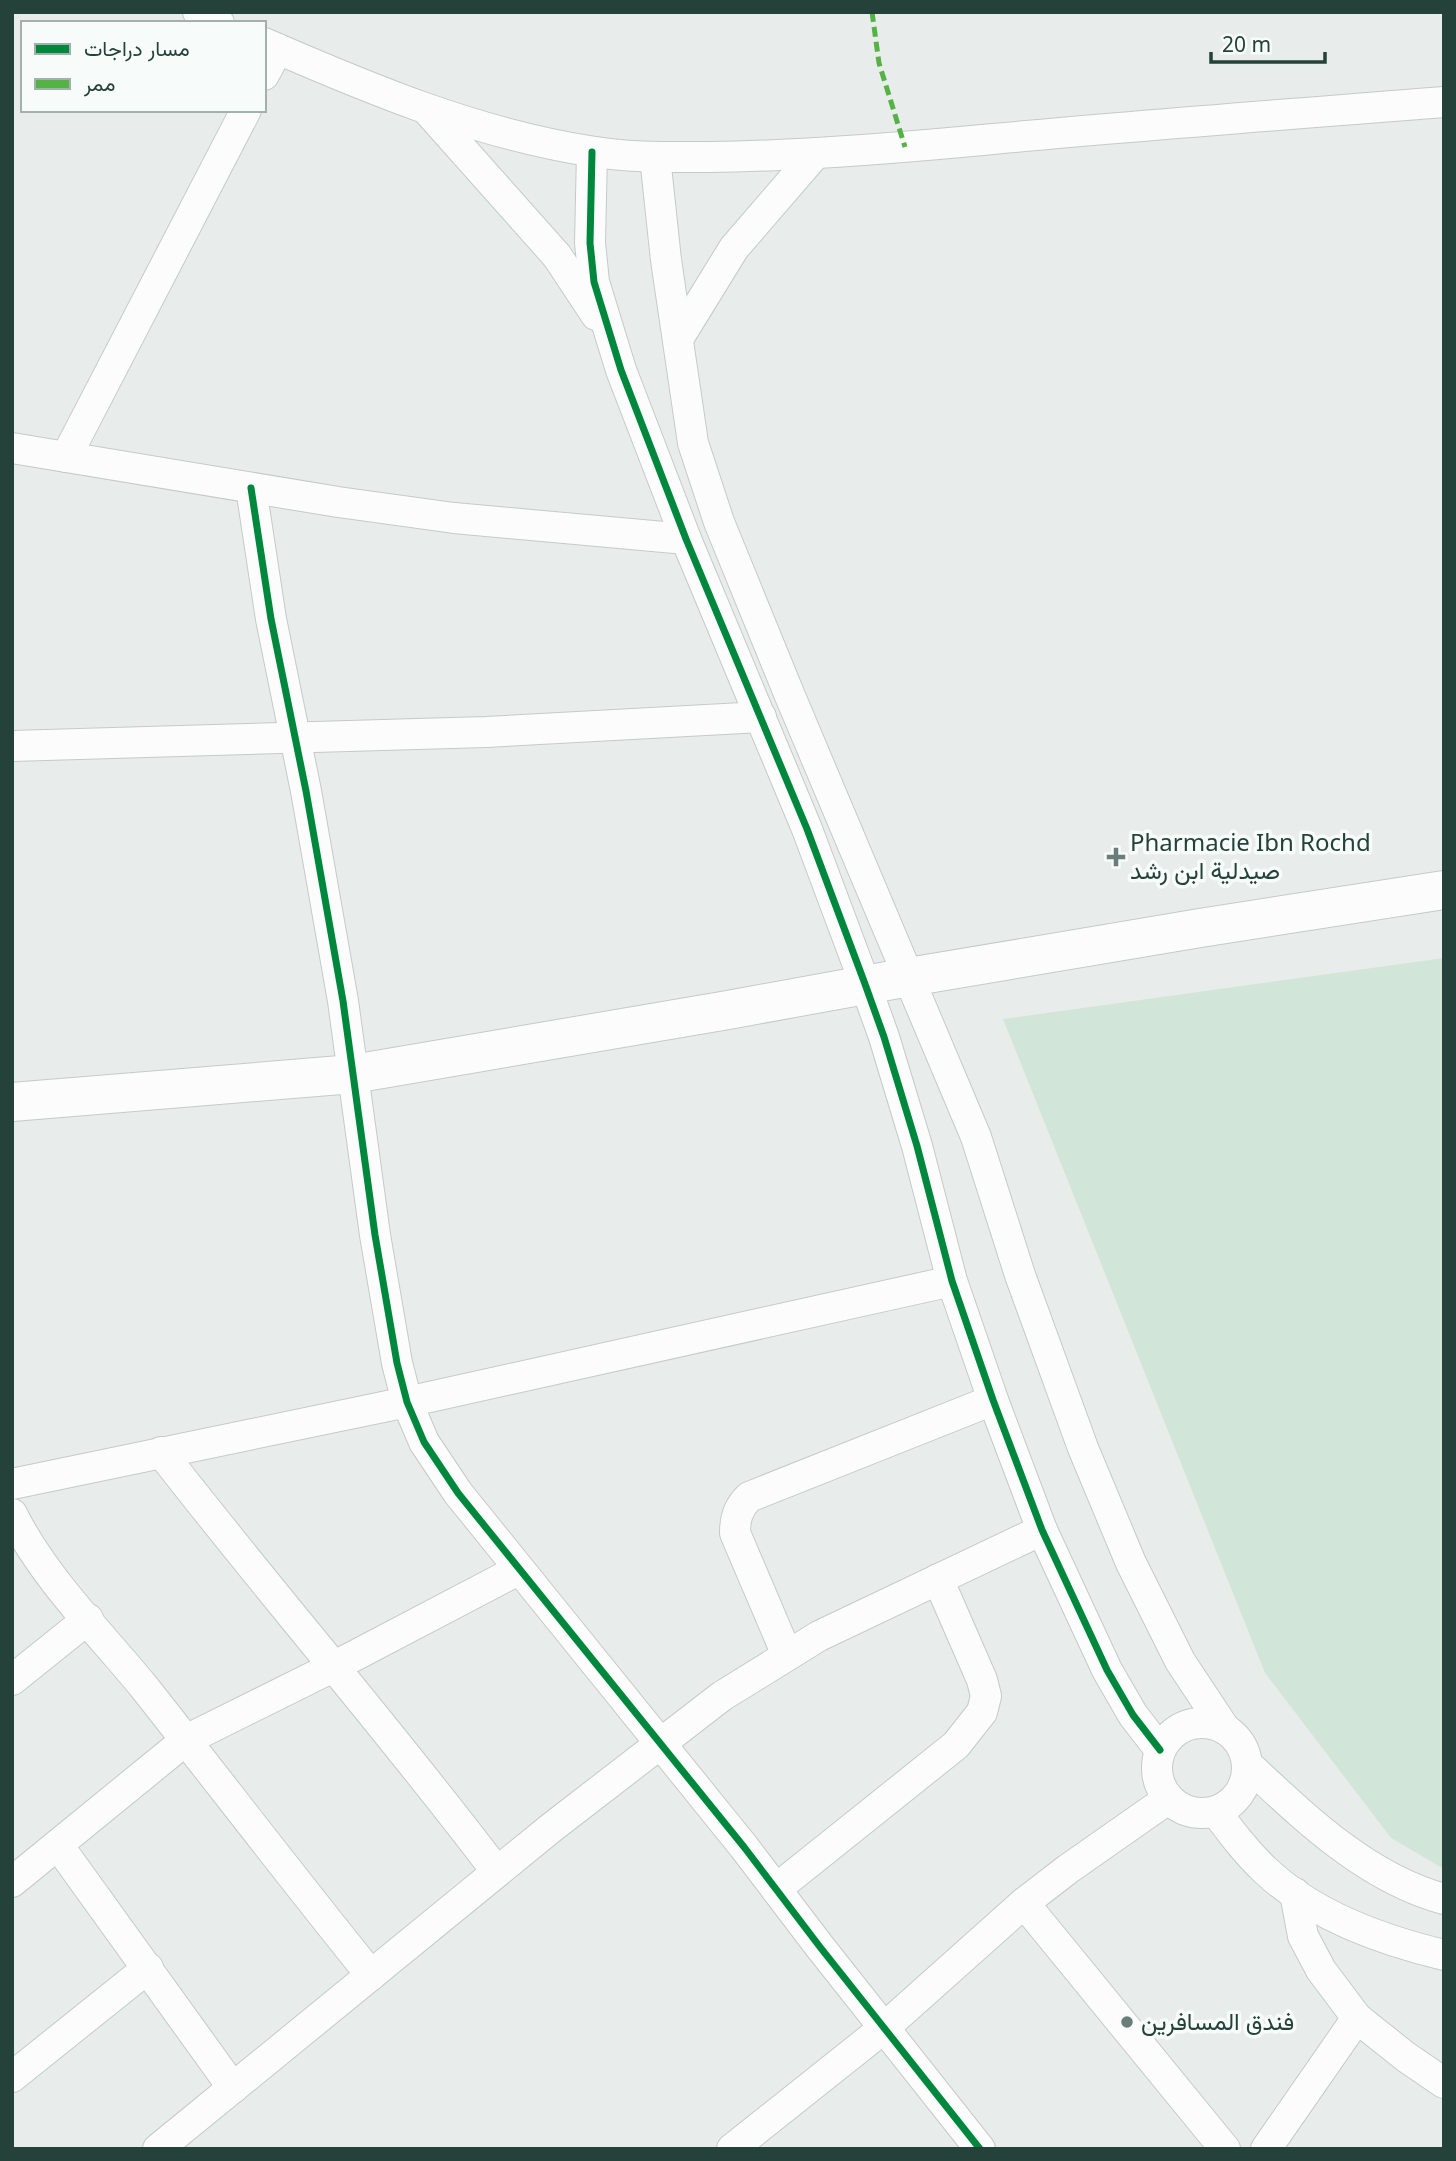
<svg xmlns="http://www.w3.org/2000/svg" width="1456" height="2161" font-family="'Noto Sans',Vazirmatn,sans-serif">
<rect width="100%" height="100%" fill="#e8edeb"/>
<!-- green -->
<polygon fill="#d1e6d8" points="1444,958 1444,1869 1391,1838 1265,1673 1003,1019"/>
<g fill="none" stroke-linecap="round" stroke-linejoin="round">
<defs>
<g id="street">
<polyline points="198,12 219,23"/>
<path d="M 264,43 C 370,89 475,133 589,151 C 629,158 670,157 710,157 C 804,156 899,148 993,139 C 1143,125 1293,114 1444,102"/>
<polyline points="264,75 278,49"/>
<polyline points="428,111 557,256 596,315"/>
<polyline points="592,152 590,243 594,282 621,370 686,539 807,829 865,984 884,1037 917,1146 952,1281 993,1400 1042,1530 1107,1670 1133,1715 1160,1750"/>
<polyline points="655,157 666,260 693,443 719,522 790,696 976,1137 1020,1275 1083,1448 1131,1563 1180,1661 1225,1729"/>
<polyline points="678,339 734,248 816,153"/>
<polyline points="12,448 338,502 454,518 686,539"/>
<polyline points="66,457 246,110"/>
<polyline points="251,488 271,619 306,791 343,1001 375,1235 397,1363 407,1402 424,1442 458,1493 744,1847 820,1947 980,2149"/>
<polyline points="12,746 486,732 761,717"/>
<path d="M 161,1452 C 271,1594 389,1729 497,1872"/>
<polyline points="12,1484 407,1402 952,1281"/>
<path d="M 12,1514 C 44,1578 99,1632 144,1687 C 220,1783 294,1880 371,1975"/>
<path d="M 787,1655 L 735,1533 C 735,1518 738,1508 749,1497 L 993,1400"/>
<polyline points="12,1680 88,1619"/>
<circle cx="1202" cy="1768" r="45"/>
<path d="M 1247,1764 C 1304,1817 1366,1878 1444,1899"/>
<path d="M 1216,1812 C 1231,1832 1246,1852 1265,1870 C 1312,1915 1381,1940 1444,1955"/>
<polyline points="58,1845 233,2088"/>
<polyline points="12,1882 186,1740 335,1666 518,1570"/>
<polyline points="776,1889 956,1745 982,1712 986,1696 982,1680 938,1579"/>
<polyline points="1295,1893 1303,1936 1321,1970 1357,2018 1406,2057 1444,2083"/>
<polyline points="1024,1903 1225,2149"/>
<polyline points="12,2077 148,1968"/>
<polyline points="158,2149 551,1828 722,1696 819,1636 1042,1530"/>
<polyline points="732,2149 884,2028 1024,1903 1068,1869 1168,1799"/>
<polyline points="1266,2149 1357,2018"/>
</g>
<polyline id="secondary" points="12,1102 353,1074 728,1010 909,977 1200,928 1444,890"/>
</defs>
<!-- street casing -->
<use href="#street" stroke="#c5cac8" stroke-width="32"/>
<!-- secondary casing -->
<use href="#secondary" stroke="#c3cbc8" stroke-width="40"/>
<!-- street -->
<use href="#street" stroke="#fcfcfc" stroke-width="30"/>
<!-- secondary -->
<use href="#secondary" stroke="#fcfcfc" stroke-width="38"/>
<!-- quiet -->
<polyline stroke="#55b346" stroke-width="5" stroke-dasharray="10 5" stroke-linecap="butt" points="872,12 879,63 905,147"/>
<defs>
<g id="cycleway">
<polyline points="592,152 590,243 594,282 621,370 686,539 807,829 865,984 884,1037 917,1146 952,1281 993,1400 1042,1530 1107,1670 1133,1715 1160,1750"/>
<polyline points="251,488 271,619 306,791 343,1001 375,1235 397,1363 407,1402 424,1442 458,1493 744,1847 820,1947 980,2149"/>
</g>
</defs>
<!-- cycleway casing -->
<use href="#cycleway" stroke="#f7fbf9" stroke-width="11"/>
<!-- cycleway -->
<use href="#cycleway" stroke="#00873e" stroke-width="7"/>
</g>
<!-- markers -->
<g fill="#697e78" stroke="#f7fbf9" stroke-width="2.5">
<path d="M1112.5 846.5h7v7h7v7h-7v7h-7v-7h-7v-7h7z"/>
<circle cx="1127" cy="2022" r="7"/>
</g>
<g text-anchor="middle" stroke-width="7" stroke-linejoin="round" paint-order="stroke">
<!-- poi labels -->
<g font-size="24" fill="#24423a" stroke="#f7fbf9" text-anchor="start">
<text x="1130" y="851">Pharmacie Ibn Rochd<tspan x="1130" dy="28">صيدلية ابن رشد</tspan></text>
<text x="1141" y="2030">فندق المسافرين</text>
</g>
</g>
<!-- border -->
<rect width="1456" height="2161" fill="none" stroke="#24423a" stroke-width="28"/>
<!-- legend -->
<rect x="21" y="21" width="245" height="91" fill="#f7fbf9" stroke="#a3b1ad" stroke-width="2"/>
<rect x="35" y="44" width="35" height="10" fill="#00873e" stroke="#a3b1ad" stroke-width="2"/>
<text x="84" y="56" font-size="21" fill="#24423a">مسار دراجات</text>
<rect x="35" y="79" width="35" height="10" fill="#55b346" stroke="#a3b1ad" stroke-width="2"/>
<text x="84" y="91" font-size="21" fill="#24423a">ممر</text>
<!-- scale -->
<path d="M1211 52v10h114v-10" fill="none" stroke="#24423a" stroke-width="3.5"/>
<text x="1222" y="52" font-size="21" fill="#24423a" stroke="#f7fbf9" stroke-width="5" paint-order="stroke">20 m</text>
</svg>
